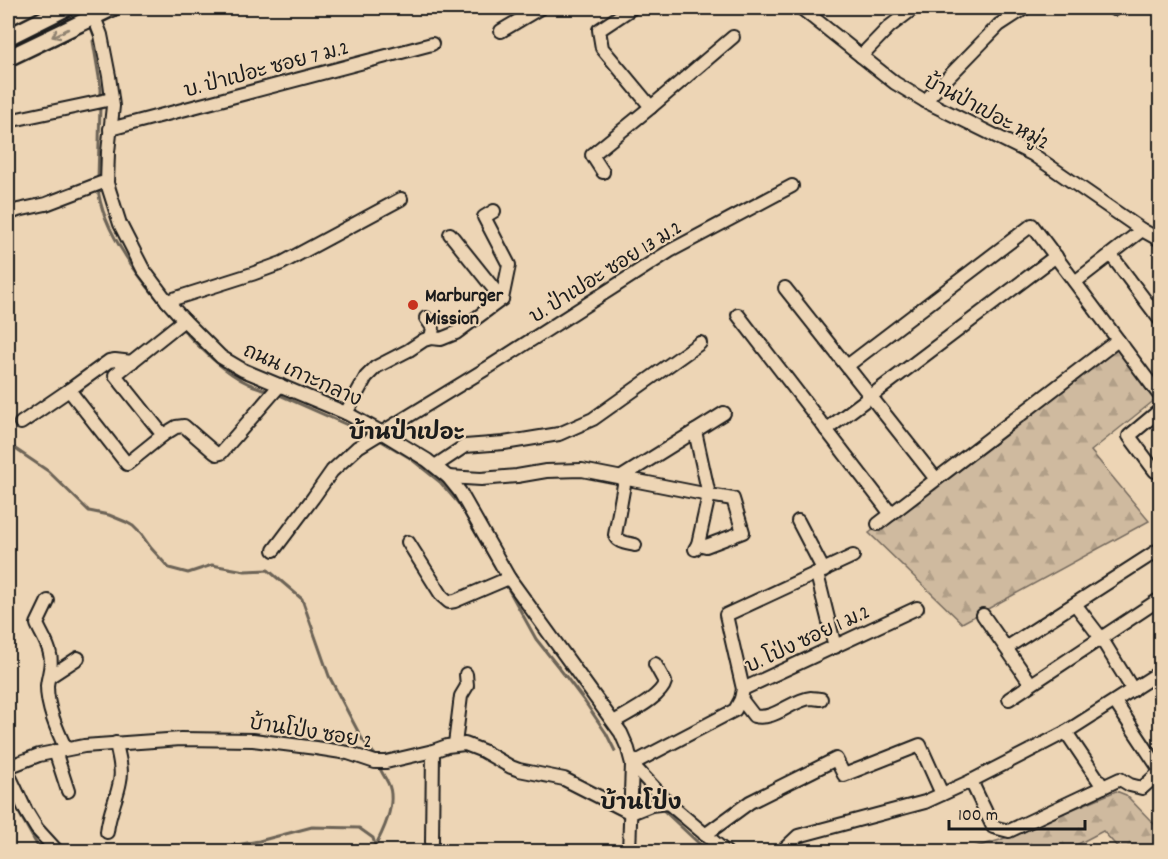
<svg xmlns="http://www.w3.org/2000/svg" width="1168" height="859" font-family="Dekko,'Playpen Sans Thai',sans-serif">
<defs>
<pattern id="forest-firs" width="22" height="20" patternUnits="userSpaceOnUse" patternTransform="scale(1.5)"><rect width="22" height="20" fill="#cfba9f"/><path d="M5 1l3.5 6h-7zM16 11l3.5 6h-7z" fill="#b19f88"/></pattern>
</defs>
<rect width="100%" height="100%" fill="#edd5b5"/>
<filter id="ink" filterUnits="userSpaceOnUse"><feTurbulence type="fractalNoise" baseFrequency=".0167" numOctaves="2"/><feDisplacementMap in="SourceGraphic" scale="12" xChannelSelector="R" yChannelSelector="G"/><feConvolveMatrix kernelMatrix="1 2 1 2 8 2 1 2 1" color-interpolation-filters="sRGB"/></filter>
<g filter="url(#ink)">
<!-- forest -->
<g fill="url(#forest-firs)" stroke="#766b5e" stroke-width="1.5">
<polygon points="1115,347 1156,399 1091,451 1149,521 962,623 869,533"/>
<polygon points="1116,791 1126,795 1154,824 1160,829 1160,851 1121,851 1103,831 1065,851 958,852 1000,840"/>
</g>
<g fill="none" stroke-linecap="round" stroke-linejoin="round">
<!-- stream -->
<g stroke="#6c6457" stroke-width="3">
<polyline points="93,41 101,89 101,99"/>
<polyline points="98,180 100,105"/>
<path d="M 98,186 C 100,231 147,288 176,321"/>
<path d="M 180,326 C 197,346 225,373 249,384 C 256,387 264,389 271,392"/>
<polyline points="277,394 370,435"/>
<polyline points="378,439 410,458 440,482 459,504 501,577"/>
<polyline points="8,444 48,471 89,511 109,515 126,522 133,526 141,534 151,548 169,568 188,573 212,565 245,571 268,570 302,599 329,676 362,739 375,755 377,760"/>
<polyline points="505,583 536,639 567,678 585,702 606,733 615,751"/>
<polyline points="8,793 41,852"/>
<polyline points="663,810 708,852"/>
<polyline points="197,852 259,841 312,827 359,828 373,838 375,845"/>
<path d="M 372,852 C 382,834 398,803 388,783 C 385,777 381,772 379,766"/>
</g>
<defs>
<g id="minor">
<polyline points="632,8 599,30 602,48 651,107"/>
<polyline points="801,8 895,83 925,101 1032,154 1142,230 1160,240"/>
<polyline points="1114,9 1115,8"/>
<polyline points="94,17 101,35 109,76 113,106 108,152 107,183 120,224 143,269 167,301 184,320 221,357 243,370 346,413 381,432 427,460 448,477 460,492 509,578 621,733 628,749 632,764 629,852"/>
<polyline points="501,31 540,8"/>
<polyline points="861,56 889,27 914,8"/>
<polyline points="925,101 999,25 1025,8"/>
<polyline points="8,121 112,99"/>
<polyline points="110,129 432,44"/>
<polyline points="603,172 592,155 651,107 733,37"/>
<polyline points="8,214 18,210 46,204 101,183 107,183"/>
<polyline points="450,234 502,299"/>
<polyline points="1111,255 1160,320"/>
<polyline points="1075,282 1142,230"/>
<polyline points="785,288 936,479"/>
<polyline points="167,301 252,274 282,263 401,199"/>
<polyline points="738,315 891,514"/>
<polyline points="426,318 433,328 431,338"/>
<polyline points="847,366 1032,225 1160,396"/>
<polyline points="69,390 109,361 115,360 132,362"/>
<polyline points="1160,410 1129,436 1155,471 1160,467"/>
<polyline points="346,413 366,377 376,367 409,350 424,340 431,338 441,339 456,333 502,299 509,265 484,217 494,211"/>
<polyline points="21,423 69,390 127,464 163,435 115,375 184,320"/>
<polyline points="826,430 1056,256"/>
<polyline points="695,431 709,495 698,544 695,549"/>
<polyline points="163,435 176,427 184,426 214,452 217,454 221,453 280,385"/>
<polyline points="435,466 465,446 504,443 559,434 593,419 700,343"/>
<polyline points="448,477 481,479 517,476 546,471 582,470 709,495 733,499 743,532 706,546 698,544"/>
<polyline points="620,478 724,413"/>
<path d="M 625,479 L 615,535 C 617,543 628,543 635,545"/>
<polyline points="798,521 824,571"/>
<polyline points="878,524 1118,340"/>
<polyline points="408,542 442,596 449,602 455,601 509,578"/>
<polyline points="274,550 313,498 332,471 358,447 489,367 670,251 792,186"/>
<polyline points="817,574 835,647"/>
<path d="M 48,601 L 37,624 C 41,634 48,643 50,654 C 53,665 48,675 47,686 C 47,708 57,730 66,749"/>
<polyline points="1075,604 1101,638 1133,690"/>
<polyline points="983,615 1031,684"/>
<polyline points="1006,648 1160,549"/>
<polyline points="49,677 78,658"/>
<polyline points="743,689 726,615 853,556"/>
<path d="M 741,699 L 754,716 C 775,721 791,700 811,698 C 812,698 820,699 821,699"/>
<polyline points="1009,699 1160,599"/>
<polyline points="1115,702 1160,770"/>
<path d="M 614,722 C 628,713 661,698 665,682 L 655,664"/>
<polyline points="1066,732 1103,787"/>
<polyline points="455,744 461,696 467,686 466,674"/>
<polyline points="55,751 68,791"/>
<polyline points="8,767 39,755 84,746 181,739 253,740 316,748 348,753 375,762 386,762 433,751 447,746 465,744 483,751 511,767 519,770 564,779 631,813"/>
<polyline points="8,773 26,811 37,829 58,852"/>
<polyline points="971,781 993,827 1009,831 1120,779 1130,785 1142,788 1160,772"/>
<polyline points="631,813 651,805 668,803"/>
<path d="M 107,832 C 109,812 117,799 120,781 C 123,768 118,755 116,743"/>
<polyline points="705,835 750,802 836,759 844,775 920,745 942,794"/>
<polyline points="432,842 433,751"/>
<polyline points="726,852 668,803 632,764 735,710 741,699 743,689 917,608"/>
<polyline points="781,852 798,836 925,802 971,781 1066,732 1160,672"/>
</g>
<g id="major">
<polyline points="8,37 66,8"/>
<polyline points="8,58 112,8"/>
</g>
</defs>
<!-- minor casing -->
<use href="#minor" stroke="#1c1c1c" stroke-width="16"/>
<!-- major casing -->
<use href="#major" stroke="#1c1c1c" stroke-width="20"/>
<!-- minor -->
<use href="#minor" stroke="#edd5b5" stroke-width="12"/>
<!-- major -->
<use href="#major" stroke="#edd5b5" stroke-width="15"/>
</g>
<!-- one-way arrows -->
<defs><path id="oneway-shaft" d="M-6 0H5M1.5-3L5.5 0L1.5 3" fill="none" stroke-width="1.6" stroke-linecap="round" stroke-linejoin="round" transform="scale(1.5)"/></defs>
<use stroke="#8f8270" href="#oneway-shaft" transform="translate(60 33) rotate(154)"/>
</g>
<!-- markers -->
<circle fill="#c8321e" stroke="#edd5b5" stroke-width="2" cx="413" cy="305" r="6"/>
<g text-anchor="middle" stroke-width="4.5" stroke-linejoin="round" paint-order="stroke">
<!-- street labels -->
<g font-size="20" fill="#1c1c1c" stroke="#edd5b5">
<text transform="translate(266 68) rotate(-15)" y="7">บ. ป่าเปอะ ซอย 7 ม.2</text>
<text transform="translate(987 111) rotate(28)" y="7">บ้านป่าเปอะ หมู่2</text>
<text transform="translate(605 271) rotate(-32)" y="7">บ. ป่าเปอะ ซอย 13 ม.2</text>
<text transform="translate(303 374) rotate(24)" y="7">ถนน เกาะกลาง</text>
<text transform="translate(807 638) rotate(-25)" y="7">บ. โป่ง ซอย 1 ม.2</text>
<text transform="translate(311 731) rotate(9)" y="7">บ้านโป่ง ซอย 2</text>
</g>
<!-- poi labels -->
<g font-size="20" font-weight="bold" fill="#1c1c1c" stroke="#edd5b5" text-anchor="start">
<text x="425" y="301">Marburger<tspan x="425" dy="23">Mission</tspan></text>
</g>
<!-- quarter labels -->
<g font-size="22" font-weight="bold" fill="#1c1c1c" stroke="#edd5b5">
<text x="407" y="439">บ้านป่าเปอะ</text>
<text x="641" y="809">บ้านโป่ง</text>
</g>
</g>
<!-- margin -->
<rect width="1168" height="859" fill="none" stroke="#edd5b5" stroke-width="30"/>
<rect x="15" y="15" width="1138" height="829" fill="none" stroke="#1c1c1c" stroke-width="2" filter="url(#ink)"/>
<!-- scale -->
<path d="M949 820v9h136v-9" fill="none" stroke="#1c1c1c" stroke-width="3"/>
<text x="958" y="820" font-size="18" fill="#1c1c1c" stroke="#edd5b5" stroke-width="4.5" paint-order="stroke">100 m</text>
</svg>
